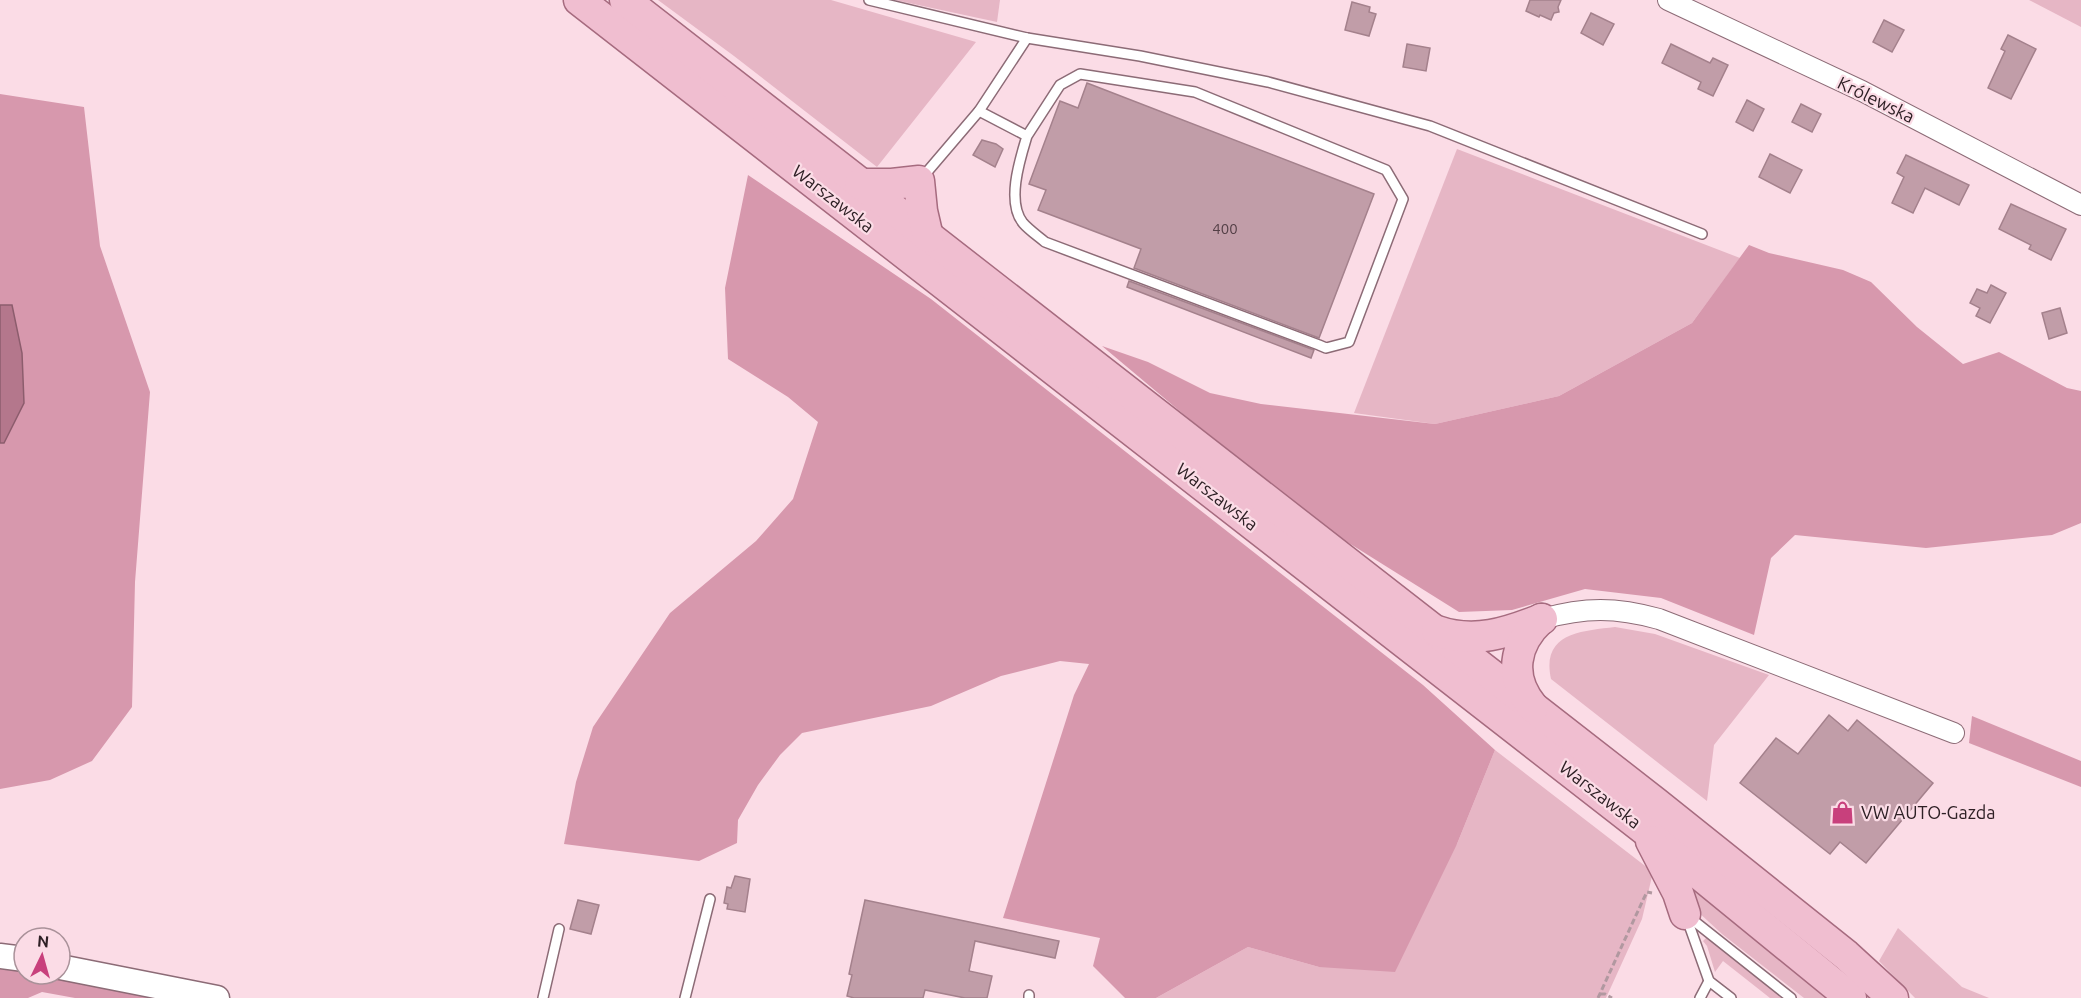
<svg xmlns="http://www.w3.org/2000/svg" width="2081" height="998" font-family="Ubuntu,sans-serif">
<rect width="100%" height="100%" fill="#fbdce6"/>
<!-- green -->
<g fill="#e6b6c5">
<polygon points="658,0 831,0 976,42 877,167 734,56"/>
<polygon points="895,0 1000,0 997,22"/>
<polygon points="2029,0 2081,0 2081,27"/>
<polygon points="1457,149 1740,258 1692,323 1559,396 1435,424 1354,413"/>
<path d="M 1615,627 L 1655,634 L 1769,675 L 1714,745 L 1707,801 L 1551,679 C 1541,633 1581,631 1615,627 Z"/>
<polygon points="1495,750 1653,872 1642,919 1606,998 1156,998 1248,947 1319,967 1457,844"/>
<polygon points="1677,869 1836,998 1804,998 1722,934 1696,910"/>
<polygon points="1898,928 1962,987 1989,998 1915,998 1879,961"/>
<polygon points="1708,936 1785,998 1770,998 1723,961 1715,972 1707,946 1703,941"/>
</g>
<!-- forest -->
<g fill="#d798ad">
<polygon points="0,94 84,107 100,246 150,392 135,582 132,707 92,761 50,780 0,789"/>
<polygon points="748,175 931,299 1423,685 1495,750 1457,844 1395,972 1319,967 1248,947 1156,998 1125,998 1093,966 1100,938 1003,918 1074,695 1089,664 1060,661 1001,676 931,706 802,733 780,755 758,785 738,820 737,843 699,861 564,844 576,782 593,727 670,613 756,541 793,499 818,422 788,397 728,359 725,288"/>
<polygon points="1749,245 1769,253 1843,270 1871,282 1917,327 1963,364 1999,352 2067,388 2081,391 2081,523 2052,535 1926,548 1795,535 1771,558 1754,635 1661,598 1585,589 1512,610 1459,612 1344,540 1188,418 1102,346 1148,362 1210,393 1261,404 1435,424 1559,396 1692,323"/>
<polygon points="1972,716 2081,761 2081,787 1969,743"/>
<polygon points="0,967 24,972 24,974 33,974 156,998 75,998 42,992 28,998 0,998"/>
</g>
<!-- water -->
<polygon fill="#b4778c" stroke="#8c5d6d" stroke-width="1.5" points="0,305 12,305 22,353 24,403 4,443 0,443"/>
<!-- building -->
<g fill="#c19da8" stroke="#a4818c" stroke-width="1.5">
<polygon points="1530,0 1561,0 1558,7 1559,12 1554,13 1551,20 1540,15 1539,17 1526,11"/>
<polygon points="1352,2 1370,7 1369,12 1376,14 1369,36 1345,30"/>
<polygon points="1591,13 1614,24 1603,45 1581,33"/>
<polygon points="1884,20 1904,30 1892,52 1873,42"/>
<polygon points="2008,35 2036,49 2011,99 1988,88 2005,51 2001,49"/>
<polygon points="1407,44 1430,48 1426,71 1403,67"/>
<polygon points="1671,44 1710,63 1713,58 1728,65 1713,96 1698,89 1701,82 1662,63"/>
<polygon points="1087,83 1374,194 1319,338 1134,268 1141,249 1038,210 1046,190 1029,184 1060,101 1078,108"/>
<polygon points="1747,100 1764,109 1753,131 1736,122"/>
<polygon points="1801,104 1821,114 1812,132 1792,122"/>
<polygon points="982,140 996,144 1003,149 995,167 973,155"/>
<polygon points="1770,154 1802,170 1790,193 1759,177"/>
<polygon points="1906,155 1969,185 1959,205 1925,188 1913,213 1892,203 1904,177 1897,173"/>
<polygon points="2011,204 2066,229 2051,260 2029,249 2031,245 1999,229"/>
<polygon points="1129,281 1314,350 1311,358 1127,287"/>
<polygon points="1991,285 2006,293 1990,323 1976,316 1980,308 1970,303 1977,289 1987,293"/>
<polygon points="2060,308 2067,333 2049,339 2042,313"/>
<polygon points="1829,715 1848,731 1857,720 1933,783 1866,863 1840,842 1830,854 1740,783 1776,738 1798,754"/>
<polygon points="735,876 750,879 745,912 727,909 728,904 724,903 727,887 731,888"/>
<polygon points="578,900 599,905 591,934 570,929"/>
<polygon points="865,900 1059,941 1055,958 975,941 969,971 992,976 987,998 965,998 925,990 923,998 854,998 847,996 852,975 849,974"/>
</g>
<g fill="none" stroke-linecap="round" stroke-linejoin="round">
<defs>
<g id="service">
<polyline points="869,0 1027,38 1140,56 1268,82 1430,126 1702,234"/>
<path d="M 979,111 L 1027,136 C 1020,159 1006,202 1023,223 C 1029,230 1038,236 1045,242 L 1319,345 L 1326,348 L 1349,342 L 1403,199 L 1386,170 L 1195,92 L 1080,74 L 1060,85 L 1027,136"/>
<polyline points="921,179 979,111 1027,38"/>
<polyline points="1689,917 1791,998"/>
<polyline points="1687,919 1709,981 1731,998"/>
<polyline points="1029,995 1029,998"/>
<polyline points="543,998 559,929"/>
<polyline points="685,998 710,899"/>
<polyline points="1700,998 1709,981"/>
</g>
<g id="minor">
<polyline points="1668,0 1862,91 2081,205"/>
<path d="M 1542,619 C 1585,607 1616,607 1659,619 L 1954,733"/>
</g>
<g id="tertiary">
<polyline points="0,956 24,959"/>
<polyline points="60,967 217,998"/>
</g>
<g id="primary">
<polyline points="579,0 1645,830 1851,998"/>
<polyline points="625,0 1656,803 1846,955 1893,998"/>
<polyline points="860,184 892,184 919,181 922,211 928,237"/>
<path d="M 1437,631 C 1474,644 1507,633 1542,619"/>
<path d="M 1533,707 C 1508,677 1514,644 1541,619"/>
<polyline points="1651,841 1678,893 1685,914"/>
</g>
</defs>
<!-- service casing -->
<use href="#service" stroke="#8c6b76" stroke-width="12"/>
<!-- minor casing -->
<use href="#minor" stroke="#8c6b76" stroke-width="22"/>
<!-- tertiary casing -->
<use href="#tertiary" stroke="#8c6b76" stroke-width="27"/>
<!-- primary casing -->
<use href="#primary" stroke="#a66b7f" stroke-width="33"/>
<!-- path -->
<g stroke="#b198a0" stroke-width="3" stroke-dasharray="6 3" stroke-linecap="butt">
<polyline points="1600,994 1605,994 1612,998"/>
<polyline points="1598,998 1643,900 1647,892 1652,893"/>
</g>
<!-- service -->
<use href="#service" stroke="#fff" stroke-width="9"/>
<!-- minor -->
<use href="#minor" stroke="#fff" stroke-width="20"/>
<!-- tertiary -->
<use href="#tertiary" stroke="#fff" stroke-width="24"/>
<!-- primary -->
<use href="#primary" stroke="#f0bed0" stroke-width="30"/>
</g>
<!-- icons -->
<defs>
<symbol id="shop-bare" viewBox="-9 -9 18 18"><path d="M-5-2.5h2.3a2.7 3.5 0 0 1 5.4 0H5L5.5 6h-11ZM-1.5-2.5h3a1.5 2.3 0 0 0-3 0Z" fill="#c8407c" stroke="#fbdce6" stroke-width="2.5" paint-order="stroke"/></symbol>
</defs>
<g fill-rule="evenodd">
<use href="#shop-bare" x="1826" y="796" width="33" height="33"/>
</g>
<g text-anchor="middle" stroke-width="4.5" stroke-linejoin="round" paint-order="stroke">
<!-- number labels -->
<g font-size="15" fill="#533f46">
<text x="1225" y="234">400</text>
</g>
<!-- street labels -->
<g font-size="18" fill="#2e2025" stroke="#fbdce6">
<text transform="translate(1876 100) rotate(26)" y="6">Królewska</text>
<text transform="translate(833 199) rotate(38)" y="6">Warszawska</text>
<text transform="translate(1217 497) rotate(38)" y="6">Warszawska</text>
<text transform="translate(1600 795) rotate(38)" y="6">Warszawska</text>
</g>
<!-- poi labels -->
<g font-size="18" fill="#2e2025" stroke="#fbdce6" text-anchor="start">
<text x="1861" y="819">VW AUTO-Gazda</text>
</g>
</g>
<!-- north arrow -->
<g transform="translate(42 956) rotate(5)"><circle r="28" fill="#fbdce6" stroke="#a99199" stroke-width="1.5"/>
<path d="M0-4.5L10 22L0 15L-10 22Z" fill="#c8407c"/>
<text y="-9" font-size="16" font-weight="bold" text-anchor="middle" fill="#2e2025">N</text>
</g>
</svg>
